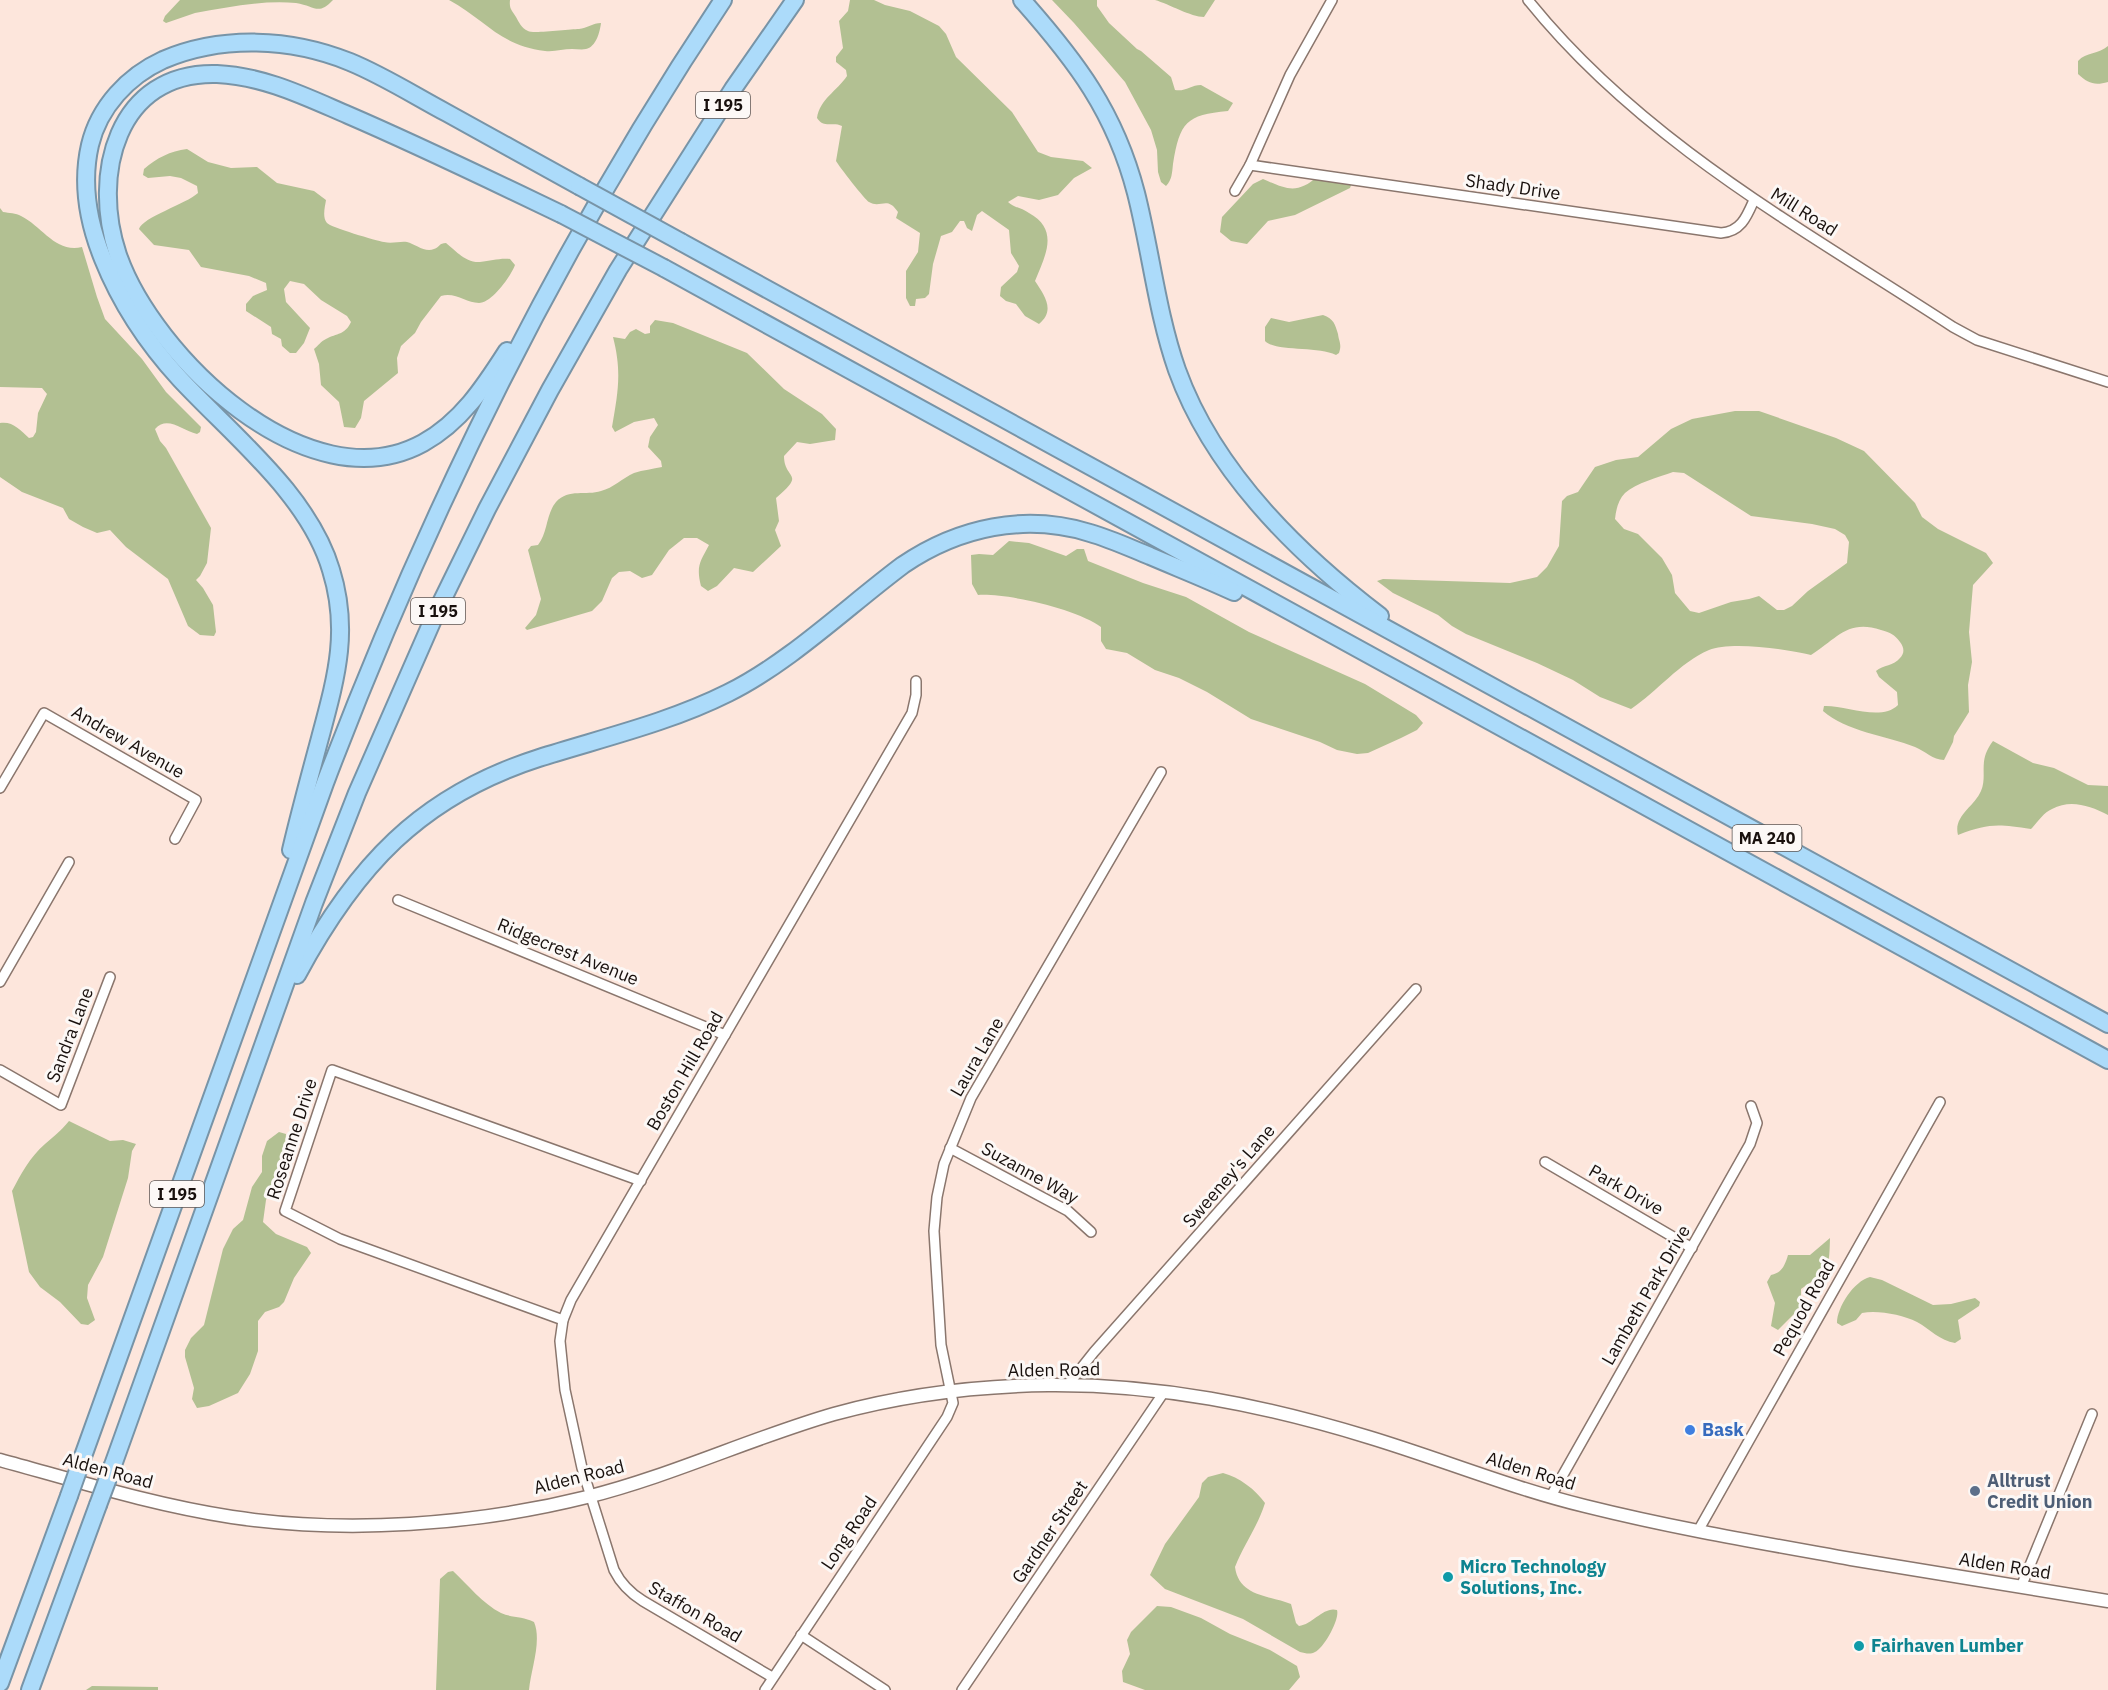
<svg xmlns="http://www.w3.org/2000/svg" width="2108" height="1690" font-family="'IBM Plex Sans',sans-serif">
<rect width="100%" height="100%" fill="#fde6dc"/>
<!-- green -->
<g fill="#b2c092" fill-rule="evenodd">
<path d="M 180,0 L 333,0 C 318,16 315,6 296,3 C 263,0 228,7 195,13 L 166,23 L 163,21 L 165,16 Z"/>
<path d="M 449,0 L 510,0 C 509,9 512,10 516,17 C 519,22 521,28 528,31 C 533,34 569,29 579,29 C 587,28 593,23 601,23 C 600,32 596,47 586,49 C 582,50 577,49 572,49 C 563,49 555,52 545,51 C 500,46 486,20 449,0 Z"/>
<path d="M 850,0 L 874,0 L 885,5 L 910,11 L 939,26 L 946,34 L 956,57 L 1012,112 L 1038,152 L 1051,157 L 1083,161 L 1092,168 L 1074,178 L 1058,195 L 1039,200 L 1018,196 L 1008,202 C 1015,208 1022,208 1029,213 C 1060,230 1045,256 1035,281 C 1044,295 1056,310 1039,324 L 1025,316 L 1016,304 L 1006,301 L 1000,296 L 1001,287 L 1017,272 L 1019,266 L 1011,253 L 1009,230 L 982,211 L 977,215 L 972,231 L 967,228 L 964,221 L 960,221 L 952,232 L 941,236 L 933,264 L 929,294 L 925,298 L 916,299 L 915,306 L 910,306 L 906,298 L 906,271 L 918,252 L 920,233 L 896,218 L 898,212 C 887,195 881,209 869,202 C 866,201 838,165 836,161 L 842,126 C 833,121 824,129 817,118 C 820,99 837,91 847,76 L 846,70 L 836,62 L 836,57 L 843,48 L 839,21 L 848,11 Z"/>
<path d="M 1052,0 L 1097,0 L 1097,6 L 1109,23 L 1137,49 L 1141,51 L 1171,77 L 1175,90 C 1185,92 1191,85 1201,85 L 1233,103 L 1228,111 C 1186,115 1180,122 1173,164 C 1172,173 1172,180 1166,186 L 1161,182 L 1158,172 L 1157,150 L 1151,130 L 1125,82 L 1074,23 Z"/>
<path d="M 1155,0 L 1215,0 L 1204,17 C 1191,17 1169,4 1155,0 Z"/>
<path d="M 2108,46 L 2108,82 C 2094,86 2088,83 2078,74 L 2078,61 C 2086,52 2099,54 2108,46 Z"/>
<path d="M 187,149 L 208,162 L 231,168 L 257,167 L 277,183 L 314,191 L 326,200 C 325,207 322,217 327,223 C 330,227 377,241 384,242 C 392,244 400,241 407,242 C 415,244 425,253 434,249 C 440,247 439,243 446,243 C 456,251 466,263 480,262 C 491,261 499,258 510,259 L 515,265 C 511,276 492,303 479,303 C 466,303 456,292 441,296 L 421,322 L 415,333 L 401,346 L 397,358 L 398,373 L 364,401 L 361,418 L 355,428 L 344,427 L 339,402 L 321,385 L 319,364 L 314,349 C 318,346 321,341 326,339 C 337,333 345,335 351,322 L 347,316 L 321,300 L 304,284 L 290,281 L 284,289 L 286,302 L 310,328 L 304,343 L 296,353 L 290,353 L 282,346 L 281,339 L 272,334 L 271,327 L 246,311 L 246,304 L 253,296 L 267,290 L 266,283 L 249,276 L 201,267 L 189,250 L 154,245 L 139,229 C 143,217 186,204 198,193 L 197,186 L 181,178 L 170,176 L 148,178 L 143,175 L 144,169 C 157,158 170,151 187,149 Z"/>
<path d="M 1318,176 L 1352,183 L 1350,188 L 1295,215 L 1268,221 L 1247,244 L 1231,241 L 1220,232 L 1222,217 L 1253,184 L 1263,179 C 1286,189 1297,195 1318,176 Z"/>
<path d="M 0,208 L 3,212 C 9,213 16,213 21,216 C 43,227 55,253 82,247 L 97,297 L 105,319 L 142,359 L 166,392 L 201,427 L 200,432 L 197,434 C 182,431 168,415 155,429 L 160,441 L 166,448 L 211,528 L 207,563 L 200,576 L 196,580 L 203,588 L 213,605 L 216,632 L 214,636 L 200,635 L 188,626 L 168,579 L 126,547 L 110,530 L 97,533 L 83,527 L 69,519 L 63,508 L 22,492 L 0,477 L 0,423 C 13,421 20,430 29,438 L 33,437 L 36,432 L 38,413 L 47,394 L 42,388 L 0,387 Z"/>
<path d="M 1323,315 C 1334,319 1335,324 1338,334 C 1339,342 1342,344 1339,353 L 1336,355 C 1317,346 1275,352 1265,341 L 1265,327 L 1271,318 L 1289,322 Z"/>
<path d="M 655,320 L 673,323 L 747,353 L 784,389 L 822,414 L 836,429 L 835,440 L 810,444 L 797,442 L 784,456 C 784,480 807,472 776,498 L 779,521 L 775,530 L 781,546 L 753,572 L 734,568 L 717,586 L 708,591 L 701,586 C 696,566 700,562 709,545 L 697,538 L 684,538 L 669,550 L 652,575 L 642,578 L 630,571 L 619,572 L 612,578 L 602,601 L 592,611 L 527,630 L 525,628 L 536,615 L 541,599 L 528,550 L 531,546 L 538,545 C 548,532 546,514 556,502 C 569,488 586,496 601,491 C 613,488 623,478 634,473 C 643,470 653,469 662,467 L 661,461 L 648,447 L 650,437 L 658,425 L 654,418 L 634,422 L 615,432 L 612,427 C 618,392 622,372 613,337 L 625,339 L 630,332 L 636,329 L 645,334 L 650,333 L 650,326 Z"/>
<path d="M 1735,411 L 1759,411 L 1836,438 L 1864,451 L 1915,503 L 1922,517 L 1938,529 L 1986,553 L 1993,563 L 1973,585 L 1969,632 L 1972,662 L 1968,685 L 1969,712 L 1954,736 L 1953,742 L 1944,760 C 1933,760 1925,751 1915,747 C 1887,736 1845,731 1823,711 L 1824,706 C 1845,705 1881,722 1898,705 L 1897,692 L 1879,677 L 1876,671 C 1883,665 1894,666 1900,658 C 1905,653 1904,647 1900,642 C 1894,634 1891,633 1881,630 C 1847,619 1837,639 1811,655 C 1788,649 1730,641 1709,650 C 1679,663 1658,691 1631,709 L 1600,697 L 1573,680 L 1537,663 L 1466,634 L 1452,626 L 1438,615 L 1393,593 L 1377,581 L 1383,579 L 1510,583 L 1537,577 L 1547,567 L 1559,546 L 1562,501 L 1567,496 L 1578,492 L 1595,467 L 1616,460 L 1638,457 L 1671,429 L 1692,419 ZM 1673,472 L 1684,473 L 1751,516 L 1812,524 L 1835,529 L 1845,535 L 1849,542 L 1847,563 L 1808,591 L 1792,606 L 1784,610 L 1777,610 L 1759,596 L 1749,599 L 1731,602 L 1699,613 L 1690,611 L 1675,593 L 1672,575 L 1662,558 L 1638,534 L 1624,529 L 1615,519 C 1616,510 1618,500 1625,493 C 1636,483 1659,477 1673,472 Z"/>
<path d="M 1009,541 L 1029,543 L 1066,556 L 1077,549 L 1084,549 L 1088,561 L 1143,583 L 1186,597 L 1249,632 L 1365,684 L 1416,715 L 1423,723 L 1417,730 L 1401,738 L 1368,753 L 1357,754 L 1337,750 L 1320,742 L 1251,719 L 1207,692 L 1179,678 L 1155,670 L 1127,653 L 1106,649 L 1101,641 L 1101,627 C 1077,609 1007,593 978,595 L 972,584 L 971,555 L 979,554 L 993,555 Z"/>
<path d="M 1993,741 L 2033,763 L 2054,768 L 2088,785 L 2108,786 L 2108,815 C 2090,806 2071,799 2052,809 C 2044,812 2037,823 2031,829 C 1998,824 1989,823 1958,835 C 1953,816 1974,807 1981,791 C 1988,774 1977,762 1993,741 Z"/>
<path d="M 69,1121 L 110,1141 L 123,1140 L 136,1144 L 132,1151 L 128,1178 L 103,1257 L 88,1285 L 87,1298 L 95,1320 L 88,1325 L 81,1324 L 60,1302 L 40,1287 L 29,1272 L 12,1191 C 21,1174 30,1157 45,1144 C 55,1135 60,1132 69,1121 Z"/>
<polygon points="279,1132 286,1134 285,1148 266,1200 263,1222 276,1234 307,1247 311,1253 294,1278 284,1302 279,1307 265,1312 258,1321 258,1351 250,1374 238,1393 209,1406 197,1408 192,1399 194,1388 185,1357 185,1350 191,1338 204,1325 223,1249 233,1229 243,1220 252,1187 262,1172 262,1156 267,1141"/>
<path d="M 1830,1238 C 1829,1272 1829,1270 1801,1289 L 1801,1307 L 1778,1330 L 1771,1326 L 1775,1303 L 1767,1282 L 1771,1275 C 1782,1273 1785,1265 1788,1255 L 1810,1255 Z"/>
<path d="M 1870,1277 L 1882,1280 L 1933,1305 L 1951,1304 L 1975,1298 L 1980,1302 L 1979,1306 L 1958,1320 L 1961,1339 L 1955,1343 C 1940,1341 1930,1329 1917,1322 C 1902,1315 1879,1310 1862,1313 L 1856,1320 L 1842,1326 L 1837,1323 C 1837,1307 1854,1281 1870,1277 Z"/>
<path d="M 1223,1473 C 1239,1477 1256,1490 1265,1503 C 1258,1526 1244,1544 1235,1567 C 1239,1597 1269,1595 1291,1604 L 1296,1623 L 1299,1626 C 1313,1624 1324,1606 1337,1610 C 1340,1619 1324,1648 1315,1652 C 1310,1655 1305,1653 1300,1652 L 1243,1619 L 1165,1589 L 1150,1575 L 1165,1544 L 1199,1497 L 1202,1483 L 1208,1477 Z"/>
<path d="M 453,1571 C 468,1585 483,1604 501,1613 C 512,1618 523,1616 534,1622 C 542,1641 531,1669 529,1690 L 436,1690 L 440,1579 L 448,1572 Z"/>
<polygon points="1157,1606 1171,1607 1201,1618 1230,1634 1270,1650 1297,1666 1300,1677 1289,1690 1145,1690 1123,1682 1122,1671 1130,1654 1127,1640 1131,1632"/>
<polygon points="92,1686 158,1687 158,1690 86,1690"/>
</g>
<g fill="none" stroke-linecap="round" stroke-linejoin="round">
<defs>
<g id="street">
<path d="M 1528,0 C 1642,142 1803,229 1953,327 L 1977,340 L 2108,382"/>
<path d="M 1250,165 L 1721,233 C 1741,232 1747,216 1754,200"/>
<polyline points="1235,191 1250,165 1290,75 1332,0"/>
<polyline points="0,788 44,713 196,800 175,839"/>
<polyline points="398,900 725,1035"/>
<polyline points="0,982 69,862"/>
<polyline points="0,1070 61,1105 110,977"/>
<polyline points="950,1148 1068,1211 1091,1232"/>
<polyline points="1545,1162 1692,1248"/>
<polyline points="563,1320 340,1239 285,1211 332,1070 641,1181"/>
<polyline points="1067,1386 1094,1352 1416,989"/>
<polyline points="1551,1496 1750,1144 1757,1123 1751,1106"/>
<polyline points="1698,1531 1940,1102"/>
<polyline points="2021,1587 2092,1414"/>
<polyline points="801,1635 885,1690"/>
<path d="M 772,1677 L 643,1601 C 630,1593 621,1584 614,1570 L 582,1468 L 565,1390 L 560,1341 L 563,1320 L 571,1300 L 912,713 L 916,695 L 916,681"/>
<polyline points="765,1690 947,1417 953,1403 941,1345 934,1231 937,1197 944,1164 971,1098 1161,772"/>
<polyline points="962,1690 1164,1392"/>
</g>
<path id="secondary" d="M 0,1460 C 77,1481 153,1505 232,1517 C 346,1534 475,1525 587,1497 C 671,1476 751,1438 834,1414 C 903,1395 977,1386 1048,1385 C 1159,1384 1263,1405 1368,1437 C 1441,1459 1511,1488 1585,1506 C 1673,1528 1762,1543 1851,1559 C 1937,1573 2022,1587 2108,1601"/>
<g id="highway">
<path d="M 1022,0 C 1076,61 1115,112 1136,193 C 1151,252 1157,313 1177,370 C 1213,470 1297,553 1380,616"/>
<polyline points="681,242 2108,1024"/>
<polyline points="664,268 2108,1060"/>
<path d="M 507,351 C 484,387 461,422 423,443 C 308,506 153,356 118,255 C 91,176 116,71 217,74 C 264,76 306,97 348,115 C 420,146 490,180 561,214"/>
<path d="M 291,850 C 300,812 310,775 320,738 C 336,678 350,631 331,570 C 309,495 232,435 180,379 C 147,343 121,304 103,259 C 88,222 81,184 90,145 C 99,107 128,76 163,60 C 222,35 291,38 350,62 C 384,76 415,96 447,113 C 491,137 535,162 579,186"/>
<path d="M 297,975 C 355,867 420,796 539,758 C 602,738 668,723 728,693 C 789,663 848,606 903,565 C 959,527 1025,513 1090,533 C 1111,539 1130,548 1150,556 C 1178,568 1206,579 1234,592"/>
<path d="M 82,1459 L 325,783 C 429,509 560,244 723,0"/>
<polyline points="113,1465 314,903 357,793 435,615 487,509 550,390 618,270 733,89 795,0"/>
<polyline points="0,1683 69,1496"/>
<polyline points="30,1690 98,1505"/>
</g>
</defs>
<!-- street casing -->
<use href="#street" stroke="#8a766d" stroke-width="12"/>
<!-- secondary casing -->
<use href="#secondary" stroke="#8a766d" stroke-width="15"/>
<!-- highway casing -->
<use href="#highway" stroke="#7894a7" stroke-width="20"/>
<!-- street -->
<use href="#street" stroke="#fff" stroke-width="9"/>
<!-- secondary -->
<use href="#secondary" stroke="#fff" stroke-width="12"/>
<!-- highway -->
<use href="#highway" stroke="#acdbfa" stroke-width="16"/>
<defs>
<g id="highway-bridge">
<polyline points="579,186 681,242"/>
<polyline points="561,214 664,268"/>
<polyline points="69,1496 82,1459"/>
<polyline points="98,1505 113,1465"/>
</g>
</defs>
<!-- highway-bridge casing -->
<use href="#highway-bridge" stroke="#7894a7" stroke-width="20" stroke-linecap="butt"/>
<!-- highway-bridge -->
<use href="#highway-bridge" stroke="#acdbfa" stroke-width="16"/>
</g>
<!-- markers -->
<circle fill="#3f7fe0" stroke="#fcf8f6" stroke-width="2" cx="1690" cy="1430" r="6"/>
<circle fill="#5c6f8a" stroke="#fcf8f6" stroke-width="2" cx="1975" cy="1491" r="6"/>
<g fill="#0f9aa8" stroke="#fcf8f6" stroke-width="2">
<circle cx="1448" cy="1577" r="6"/>
<circle cx="1859" cy="1646" r="6"/>
</g>
<g text-anchor="middle" stroke-width="6" stroke-linejoin="round" paint-order="stroke">
<!-- shield labels -->
<g fill="#fcf8f6" stroke="#5c5653" stroke-width="1.5">
<rect x="696" y="92" width="54" height="26" rx="4.5"/>
<rect x="411" y="598" width="54" height="26" rx="4.5"/>
<rect x="1732.5" y="825" width="69" height="26" rx="4.5"/>
<rect x="150" y="1181" width="54" height="26" rx="4.5"/>
</g>
<g font-size="16" font-weight="bold" fill="#18100d">
<text x="723" y="111">I 195</text>
<text x="438" y="617">I 195</text>
<text x="1767" y="844">MA 240</text>
<text x="177" y="1200">I 195</text>
</g>
<!-- street labels -->
<g font-size="18" fill="#18100d" stroke="#fcf8f6">
<text transform="translate(1513 187) rotate(8)" y="6">Shady Drive</text>
<text transform="translate(1804 212) rotate(32)" y="6">Mill Road</text>
<text transform="translate(128 742) rotate(30)" y="6">Andrew Avenue</text>
<text transform="translate(568 952) rotate(22)" y="6">Ridgecrest Avenue</text>
<text transform="translate(70 1035) rotate(-69)" y="6">Sandra Lane</text>
<text transform="translate(977 1057) rotate(-60)" y="6">Laura Lane</text>
<text transform="translate(685 1071) rotate(-60)" y="6">Boston Hill Road</text>
<text transform="translate(292 1139) rotate(-72)" y="6">Roseanne Drive</text>
<text transform="translate(1030 1173) rotate(29)" y="6">Suzanne Way</text>
<text transform="translate(1229 1176) rotate(-49)" y="6">Sweeney's Lane</text>
<text transform="translate(1626 1190) rotate(30)" y="6">Park Drive</text>
<text transform="translate(1646 1295) rotate(-60)" y="6">Lambeth Park Drive</text>
<text transform="translate(1804 1308) rotate(-61)" y="6">Pequod Road</text>
<text transform="translate(1054 1370) rotate(-1)" y="6">Alden Road</text>
<text transform="translate(108 1471) rotate(15)" y="6">Alden Road</text>
<text transform="translate(1531 1471) rotate(17)" y="6">Alden Road</text>
<text transform="translate(579 1477) rotate(-14)" y="6">Alden Road</text>
<text transform="translate(1050 1532) rotate(-56)" y="6">Gardner Street</text>
<text transform="translate(849 1533) rotate(-56)" y="6">Long Road</text>
<text transform="translate(2005 1566) rotate(9)" y="6">Alden Road</text>
<text transform="translate(695 1612) rotate(30)" y="6">Staffon Road</text>
</g>
<!-- shop labels -->
<g font-size="18" font-weight="bold" fill="#366cbe" stroke="#fcf8f6" text-anchor="start">
<text x="1702" y="1436">Bask</text>
</g>
<!-- service labels -->
<g font-size="18" font-weight="bold" fill="#4e5e75" stroke="#fcf8f6" text-anchor="start">
<text x="1987" y="1487">Alltrust<tspan x="1987" dy="21">Credit Union</tspan></text>
</g>
<!-- culture labels -->
<g font-size="18" font-weight="bold" fill="#0d838f" stroke="#fcf8f6" text-anchor="start">
<text x="1460" y="1573">Micro Technology<tspan x="1460" dy="21">Solutions, Inc.</tspan></text>
<text x="1871" y="1652">Fairhaven Lumber</text>
</g>
</g>
</svg>
